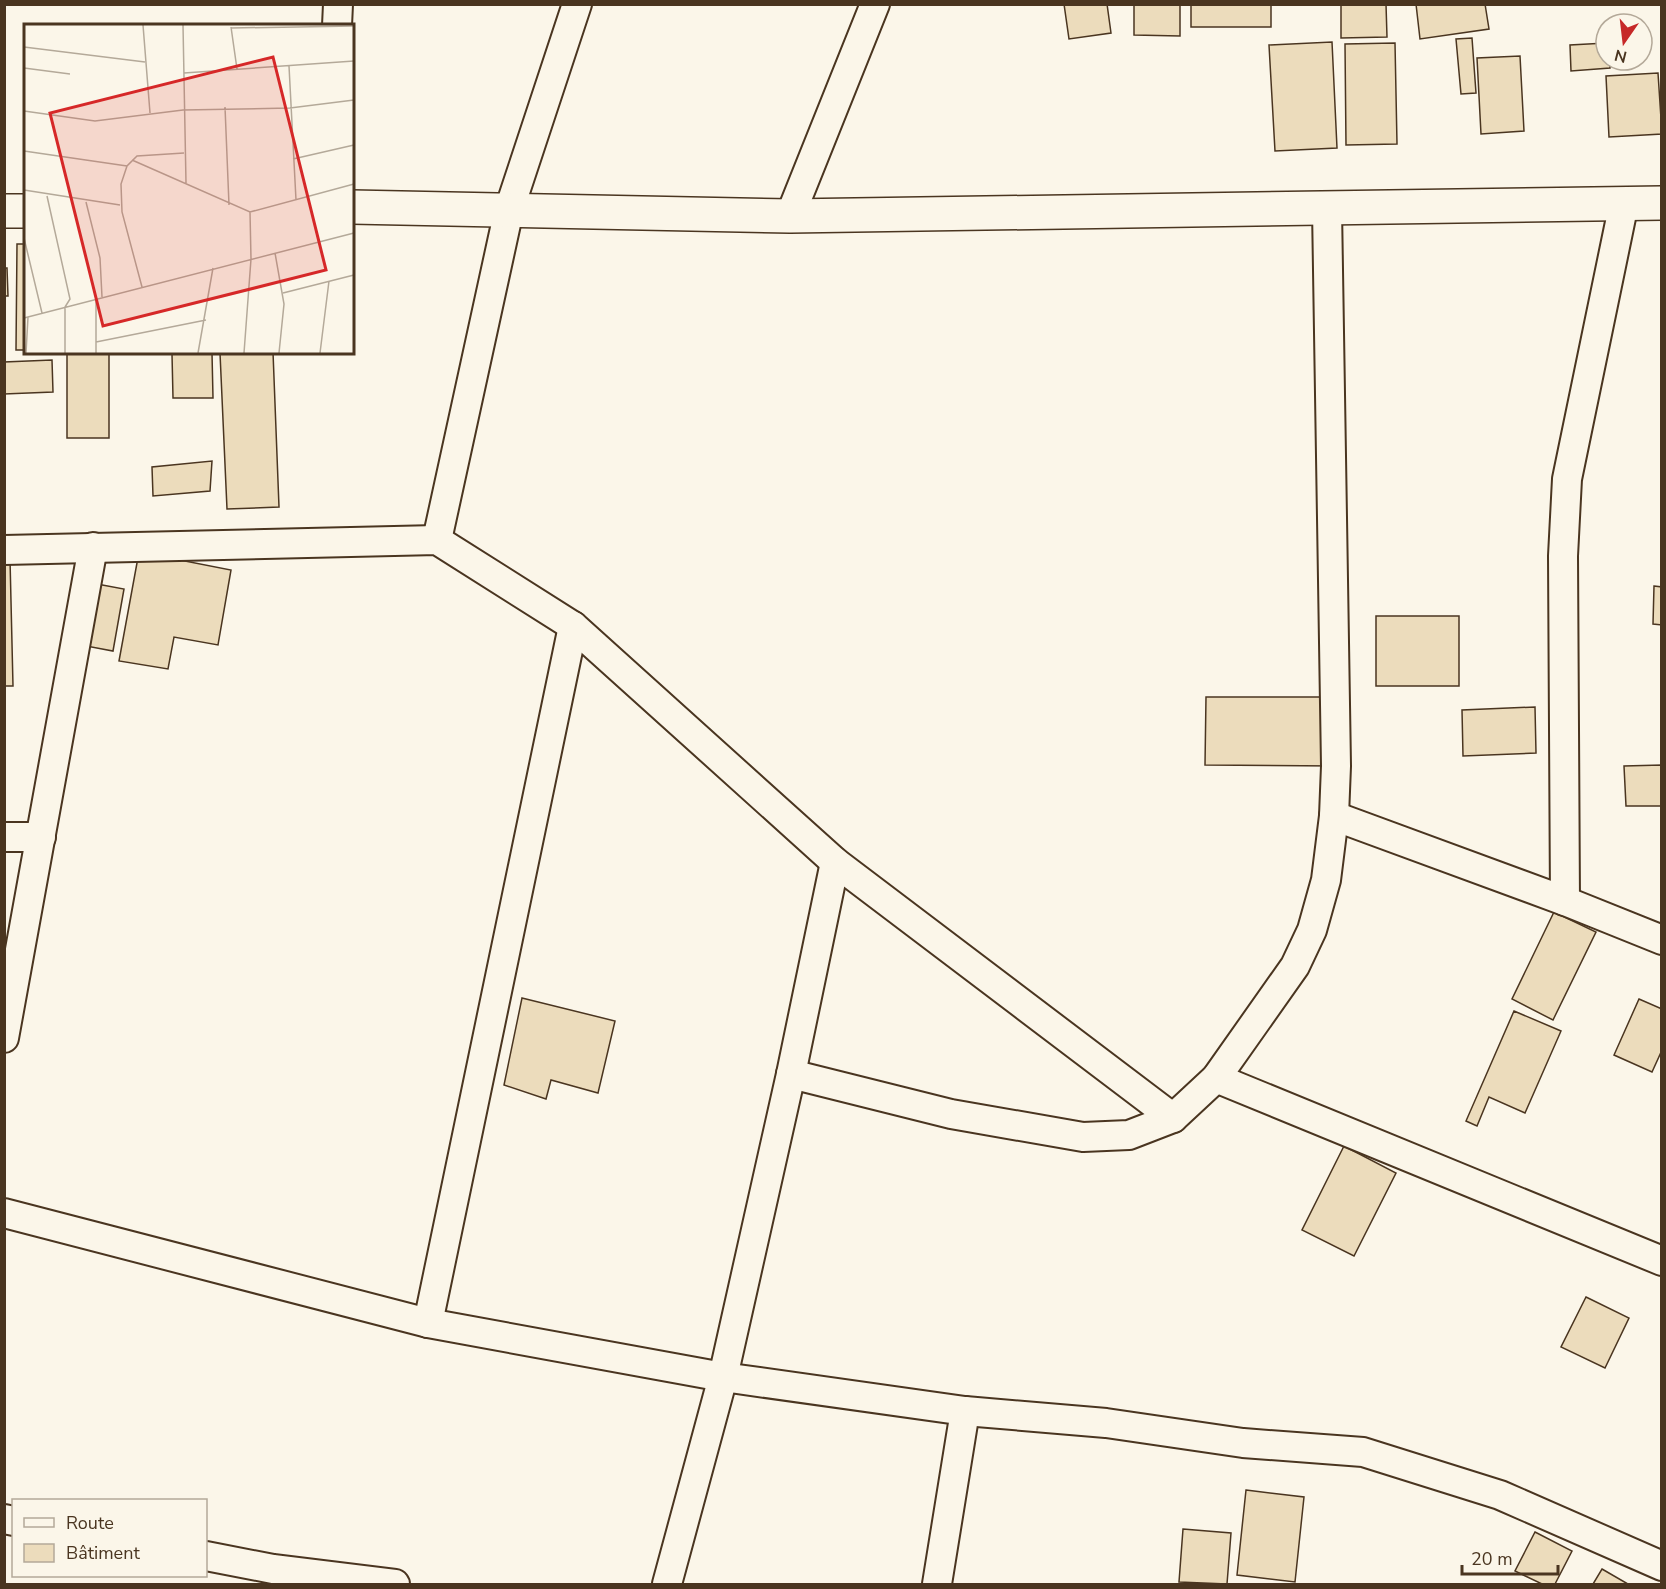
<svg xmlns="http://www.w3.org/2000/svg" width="1666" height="1589" font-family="'Nunito Sans',sans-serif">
<rect width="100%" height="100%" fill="#fbf6e9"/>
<!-- building -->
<g fill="#ecdcbc" stroke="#4a3520" stroke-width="1.5">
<polygon points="1064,4 1107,4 1111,33 1069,39"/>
<polygon points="1134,4 1180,4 1180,36 1134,35"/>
<rect x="1191" y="4" width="80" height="23"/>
<polygon points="1341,4 1386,4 1387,37 1341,38"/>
<polygon points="1416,4 1485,4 1489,29 1420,39"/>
<polygon points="1472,38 1476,93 1461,94 1456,39"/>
<polygon points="1332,42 1337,148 1275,151 1269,45"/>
<polygon points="1395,43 1397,144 1346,145 1345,44"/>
<polygon points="1606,43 1606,60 1610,60 1610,68 1571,71 1570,45"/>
<polygon points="1520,56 1524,131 1481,134 1477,58"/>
<polygon points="1658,73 1662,134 1609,137 1606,76"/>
<polygon points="17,244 26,244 26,350 16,350"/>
<polygon points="4,268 7,268 8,296 4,296"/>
<rect x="67" y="352" width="42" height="86"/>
<polygon points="273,352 279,507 227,509 220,353"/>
<polygon points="212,353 213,398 173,398 172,354"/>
<polygon points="52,360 53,392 4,394 4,362"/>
<polygon points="212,461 210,491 153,496 152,467"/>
<polygon points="139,552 231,570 218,645 174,637 168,669 119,661"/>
<polygon points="4,559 10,559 13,686 4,686"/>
<polygon points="97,584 124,589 113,651 86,646"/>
<polygon points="1654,586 1662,587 1662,625 1653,624"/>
<rect x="1376" y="616" width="83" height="70"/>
<polygon points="1206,697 1336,697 1336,766 1205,765"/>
<polygon points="1535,707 1536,753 1463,756 1462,710"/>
<polygon points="1662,765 1662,806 1626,806 1624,766"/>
<polygon points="1554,912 1596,932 1553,1020 1512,999"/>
<polygon points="522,998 615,1021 598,1093 551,1080 546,1099 504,1085"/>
<polygon points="1639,999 1662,1009 1662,1050 1652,1072 1614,1055"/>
<polygon points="1514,1011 1561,1031 1525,1113 1489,1097 1477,1126 1466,1121"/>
<polygon points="1344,1146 1396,1173 1354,1256 1302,1230"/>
<polygon points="1586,1297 1629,1318 1605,1368 1561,1347"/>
<polygon points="1246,1490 1304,1497 1295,1582 1237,1575"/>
<polygon points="1183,1529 1231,1533 1227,1584 1179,1582"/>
<polygon points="1535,1532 1572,1551 1555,1584 1542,1584 1515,1571"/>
<polygon points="1602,1569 1628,1584 1593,1584"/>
</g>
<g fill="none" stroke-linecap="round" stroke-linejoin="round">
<defs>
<g id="street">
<polyline points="337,26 338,4"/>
<polyline points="790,216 875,4"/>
<polyline points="437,540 509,210 577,4"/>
<polyline points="4,550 437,540 573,626 835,862 1173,1118"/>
<polyline points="1334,816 1565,901 1662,940"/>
<polyline points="4,837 41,837"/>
<polyline points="1565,901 1563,556 1567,479 1624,203"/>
<polyline points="4,1038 93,547"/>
<polyline points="791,1074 951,1114 1083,1137 1129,1135 1173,1118 1216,1078 1295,966 1312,930 1326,880 1334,816 1336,766 1327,208"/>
<polyline points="1216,1078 1662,1261"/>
<polyline points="4,1213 428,1323 723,1377 965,1411 1106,1423 1243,1443 1363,1452 1500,1495 1662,1566"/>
<polyline points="428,1323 573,626"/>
<polyline points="4,1519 14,1521"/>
<polyline points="206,1556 273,1569 395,1584"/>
<polyline points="667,1584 723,1377 791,1074 835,862"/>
<polyline points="937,1584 965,1411"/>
</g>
<g id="secondary">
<polyline points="352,207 790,216 1662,203"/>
<polyline points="4,211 26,211"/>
</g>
</defs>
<!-- street casing -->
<use href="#street" stroke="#4a3520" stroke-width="32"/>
<!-- secondary casing -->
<use href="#secondary" stroke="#4a3520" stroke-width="36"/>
<!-- street -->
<use href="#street" stroke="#fbf6e9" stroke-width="28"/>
<!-- secondary -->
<use href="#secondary" stroke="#fbf6e9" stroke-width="33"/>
</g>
<!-- overview -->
<g transform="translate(24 24)">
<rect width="330" height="330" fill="#fbf6e9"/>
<path fill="none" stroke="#b4a999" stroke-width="1.5" d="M 119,1 L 126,89M 159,1 L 162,159M 207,3 L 213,45M 207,4 L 330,2M 0,23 L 121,38M 265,42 L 272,176M 0,44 L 46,50M 160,49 L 330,37M 201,83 L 205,181M 0,87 L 71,97 L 159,86 L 266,84 L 330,76M 0,127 L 103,142M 269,135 L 330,121M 108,136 L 226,188 L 330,160M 0,166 L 96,181M 23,172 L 46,275 L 41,283 L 41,329M 62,178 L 76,234 L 78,273M 0,214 L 18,289M 251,229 L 260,280 L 255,329M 118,263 L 98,188 L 97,160 L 103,142 L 113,132 L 160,129M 259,269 L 330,251M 0,294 L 330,209M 72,318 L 182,296M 2,329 L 4,293M 72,329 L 72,275M 174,329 L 189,244M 220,329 L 227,235 L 226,188M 296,329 L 305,257"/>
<path fill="#d62828" fill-opacity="0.15" stroke="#d62828" stroke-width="3" d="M 249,33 L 302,246 L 79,302 L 26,89 Z"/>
<rect width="330" height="330" fill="none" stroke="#4a3520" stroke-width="3"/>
</g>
<!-- border -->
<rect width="1666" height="1589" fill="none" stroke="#4a3520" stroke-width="12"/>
<!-- legend -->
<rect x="12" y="1499" width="195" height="78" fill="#fbf6e9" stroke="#b4a999" stroke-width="1.5"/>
<rect x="24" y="1518" width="30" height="9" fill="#fbf6e9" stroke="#b4a999" stroke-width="1.5"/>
<text x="66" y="1529" font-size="18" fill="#4a3520">Route</text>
<rect x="24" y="1544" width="30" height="18" fill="#ecdcbc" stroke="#b4a999" stroke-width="1.5"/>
<text x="66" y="1559" font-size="18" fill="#4a3520">Bâtiment</text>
<!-- north arrow -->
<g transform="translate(1624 42) rotate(194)"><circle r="28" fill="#fbf6e9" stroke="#b4a999" stroke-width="1.5"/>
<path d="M0-4.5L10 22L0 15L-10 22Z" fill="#c62828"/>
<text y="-9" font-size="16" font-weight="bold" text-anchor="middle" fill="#4a3520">N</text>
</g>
<!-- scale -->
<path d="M1462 1565v9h96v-9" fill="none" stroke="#4a3520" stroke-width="3"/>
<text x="1471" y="1565" font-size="18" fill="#4a3520" stroke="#fbf6e9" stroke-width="4.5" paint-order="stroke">20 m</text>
</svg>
